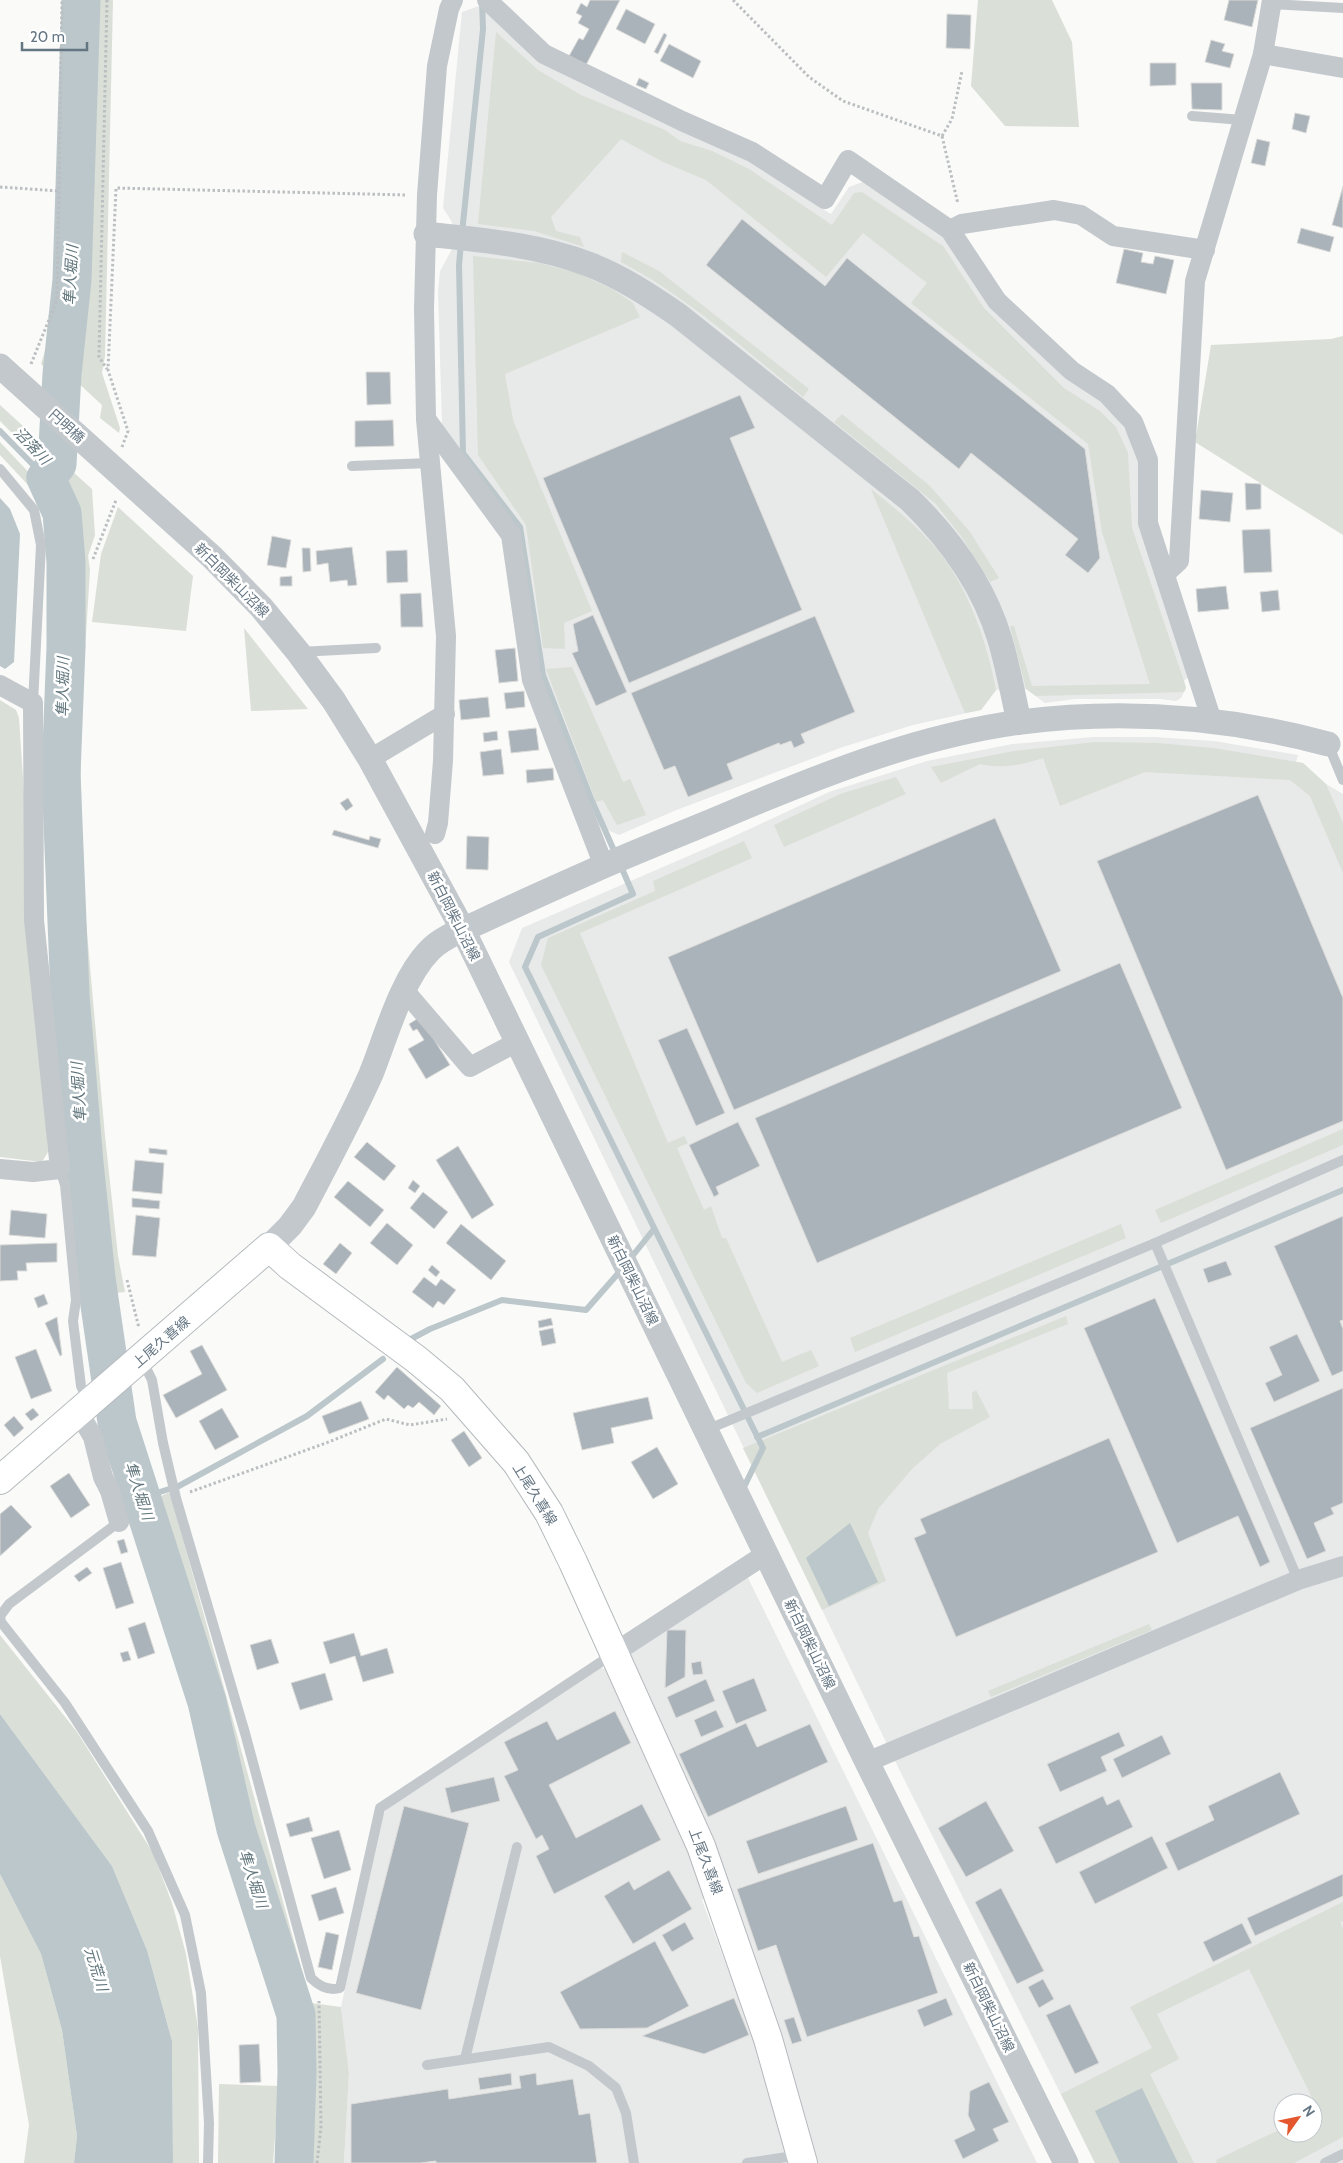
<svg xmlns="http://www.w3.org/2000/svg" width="1343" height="2163" font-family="Cabin,'Noto Sans JP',sans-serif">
<rect width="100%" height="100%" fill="#fafaf8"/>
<!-- built -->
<g fill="#e8e9e9" fill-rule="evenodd">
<polygon points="482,5 540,62 586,86 672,124 676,129 706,138 751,163 831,214 849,187 863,182 951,241 1103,400 1117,417 1129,436 1140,458 1190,676 1184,681 1186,688 1181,698 1176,701 1160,699 1075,699 1045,703 1026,689 996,690 981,710 913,725 840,748 674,811 619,835 596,825 539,678 516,529 442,426 438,291 440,271 451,251 452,222 443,208 462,12"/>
<path d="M 1093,737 L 1154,737 L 1214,741 L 1298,755 L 1296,762 L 1303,763 L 1326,784 L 1343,794 L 1343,2163 L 1095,2163 L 898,1767 L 509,962 L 522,928 L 730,838 L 829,792 L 927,761 L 1012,744 ZM 1283,2103 L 1313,2103 L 1313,2133 L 1283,2133 Z"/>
<polygon points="746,1574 1037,2163 817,2163 784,2045 746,1938 629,1656 632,1647"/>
<polygon points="600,1668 608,1669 708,1893 702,1900 761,2058 791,2163 344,2163 349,2073 341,2007 383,1814 389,1807"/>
</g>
<!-- green -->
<g fill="#dadfd7">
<polygon points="67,0 75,0 69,249 64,314 51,374 41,364 60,302"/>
<polygon points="88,0 113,0 105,356 102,373 120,428 119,433 100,418 102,405 74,379 81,291"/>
<polygon points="978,0 1052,0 1072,42 1079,127 1005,126 971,86"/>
<polygon points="496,32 538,70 581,95 665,130 680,141 712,151 749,169 832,225 854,193 862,192 943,246 984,308 1064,388 1100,411 1116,427 1128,453 1132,528 1184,681 1186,688 1184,692 1036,696 1026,689 1010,626 1014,626 1032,686 1150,684 1102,532 1088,444 911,303 927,283 863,233 826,277 706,180 663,162 621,139 551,217 556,231 580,237 584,247 534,231 478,224"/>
<path d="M 622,252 L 659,271 L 809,389 L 803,397 C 745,350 688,297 621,262 Z"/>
<polygon points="473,256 539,263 577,273 612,289 633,303 640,317 505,374 513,420 592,611 564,623 565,649 543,648 526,525 478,455"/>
<polygon points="1343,336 1343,535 1195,442 1211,345 1331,339"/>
<polygon points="0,405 47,448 44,459 22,432 15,436 0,421"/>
<polygon points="842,414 930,486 970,532 999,578 990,582 961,536 936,504 834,422"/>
<polygon points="0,442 50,495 59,516 63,633 55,861 62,986 96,1295 85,1299 48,926 45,730 53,539 49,516 29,486 0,455"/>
<polygon points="63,463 92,489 95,535 88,556 90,570 80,729 83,887 105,1136 118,1256 125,1292 115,1293 78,995 71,918 69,865 70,768 78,661 76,616 80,564 71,507 55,483"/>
<path d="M 871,489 C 894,507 915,525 934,546 C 968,586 986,639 996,690 L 981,710 L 965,713 Z"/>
<polygon points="118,507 193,576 186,631 92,622 101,554"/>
<polygon points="244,628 308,709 251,711"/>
<polygon points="572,667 623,782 630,779 646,815 617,825 603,800 596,802 546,669"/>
<polygon points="0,700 16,710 19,718 48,1152 42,1162 0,1157"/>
<path d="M 1096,742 L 1157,743 L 1214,748 L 1303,763 L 1326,784 L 1343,823 L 1343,873 L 1310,796 L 1290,780 L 1145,772 L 1060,806 L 1043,758 C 1022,765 1002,769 980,764 L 941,783 L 931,767 L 1014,751 Z"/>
<polygon points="896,777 906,794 784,847 774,825 840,794"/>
<polygon points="744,841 752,858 580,933 668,1143 684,1136 688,1143 677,1148 704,1210 711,1206 722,1238 726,1238 782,1362 811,1350 819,1366 757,1393 746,1383 541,965 548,938 655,891 653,881"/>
<polygon points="1343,1129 1343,1145 1161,1223 1155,1210"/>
<polygon points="1121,1224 1126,1238 855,1352 850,1338"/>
<polygon points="1066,1316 1068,1324 947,1373 949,1409 973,1409 972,1393 976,1390 990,1417 940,1444 912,1469 878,1509 868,1533 886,1581 822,1610 743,1448"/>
<polygon points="170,1492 311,2003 341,2007 349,2073 344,2163 306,2163 312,2087 305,2004 268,1877 241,1799 211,1674 161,1504 161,1496"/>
<polygon points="1149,1624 1152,1630 991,1697 988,1691"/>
<polygon points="0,1635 77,1732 153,1853 172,1903 186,1954 198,2028 199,2163 173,2163 172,2041 147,1950 112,1866 0,1714"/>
<polygon points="0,1874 41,1954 62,2030 77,2136 74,2163 24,2163 29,2125 0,1956"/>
<polygon points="1343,1902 1343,1921 1340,1922 1343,1929 1343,2137 1294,2163 1217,2163 1216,2160 1283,2128 1283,2133 1313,2133 1313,2113 1318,2110 1249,1969 1157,2014 1179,2059 1150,2074 1194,2163 1095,2163 1061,2094 1152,2048 1130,2007"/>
<polygon points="219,2084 279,2086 273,2163 218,2163"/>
</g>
<!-- water -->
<g fill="#bbc7cb">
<polygon points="0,498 10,509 20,534 14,662 5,669 0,666"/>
<polygon points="850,1523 878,1582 829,1606 806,1558"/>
<polygon points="0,1714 112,1866 147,1950 172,2041 173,2163 74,2163 77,2136 62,2030 41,1954 0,1874"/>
<polygon points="1142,2088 1178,2163 1120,2163 1095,2111"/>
</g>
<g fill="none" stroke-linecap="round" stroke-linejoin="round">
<!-- stream -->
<g stroke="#bbc7cb" stroke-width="6">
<polyline points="462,233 483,29 482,1"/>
<polyline points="461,243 459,265 463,453 520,527 543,675 592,801 616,855"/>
<polyline points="0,431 46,478"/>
<polyline points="620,864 633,894 538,937 525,967 763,1448 744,1487"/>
<polyline points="630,1259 654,1229"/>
<polyline points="411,1339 430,1329 502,1300 586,1310 622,1269"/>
<polyline points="757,1437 1343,1190"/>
<polyline points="177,1487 307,1416 383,1359"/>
<polyline points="142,1498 169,1489"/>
</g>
<!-- river -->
<polyline stroke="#bbc7cb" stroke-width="39" points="81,0 72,280 62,374 57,464 46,478 62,513 66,562 66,647 61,774 70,995 84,1163 96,1278 117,1422 207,1702 236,1829 296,2015 297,2072 294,2163"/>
</g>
<!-- building -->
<g fill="#aab3b9" stroke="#dcdcda">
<polygon points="590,0 620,0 586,65 569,56 579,38 583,40 589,29 578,23 582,16 576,13 581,3 587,7"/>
<polygon points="1229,0 1258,0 1252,27 1224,20"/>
<polygon points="626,9 655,24 645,44 616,29"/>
<polygon points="947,14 971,15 970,49 946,48"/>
<polygon points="664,33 667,35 658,54 654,52"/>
<polygon points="1211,40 1225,44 1222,51 1234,54 1230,68 1205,62"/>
<polygon points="669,44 701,61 693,78 660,61"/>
<polygon points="1150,63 1176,63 1176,85 1150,86"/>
<polygon points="639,78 649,83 646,89 636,85"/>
<polygon points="1191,83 1222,83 1222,110 1192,109"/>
<polygon points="1295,113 1310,116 1306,133 1292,129"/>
<polygon points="1257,139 1270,142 1265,166 1251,163"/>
<polygon points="1343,186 1343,228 1332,225"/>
<polygon points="742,219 825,286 847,258 1085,449 1100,558 1088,573 1065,555 1078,539 971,453 959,469 706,265"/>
<polygon points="1301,228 1334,237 1330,252 1297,243"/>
<polygon points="1124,249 1143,253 1141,262 1153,264 1155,256 1174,260 1166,294 1116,283"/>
<polygon points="366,372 390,372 391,404 367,405"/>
<polygon points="740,395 755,428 730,438 802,610 629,683 543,478"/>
<polygon points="393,420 394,446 355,447 355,421"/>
<polygon points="1245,483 1261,484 1261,509 1246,510"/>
<polygon points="1201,490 1233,493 1230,522 1199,519"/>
<polygon points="1270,529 1272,572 1244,573 1242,530"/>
<polygon points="272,536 291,540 286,568 267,565"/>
<polygon points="352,547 357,585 348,586 347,580 330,582 328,563 317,565 316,551"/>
<polygon points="302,548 310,548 311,571 303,572"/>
<polygon points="407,550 408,582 387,583 386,551"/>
<polygon points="292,576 292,586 280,586 280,577"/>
<polygon points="1226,586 1229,609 1198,612 1196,589"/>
<polygon points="1278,590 1280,610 1262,612 1260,592"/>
<polygon points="421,593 423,627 401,627 400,594"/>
<polygon points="593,615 627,692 596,706 572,653 578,651 573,624"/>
<polygon points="815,616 855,712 801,734 805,743 794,748 791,741 780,745 779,743 727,764 733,779 688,797 675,766 664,770 631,693"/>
<polygon points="515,648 518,681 499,683 495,650"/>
<polygon points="524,691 525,707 506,709 504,693"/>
<polygon points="488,697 490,717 461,720 459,700"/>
<polygon points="536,728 539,750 511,753 508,731"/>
<polygon points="497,731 498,740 484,742 483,733"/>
<polygon points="501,749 504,774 483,776 480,752"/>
<polygon points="553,768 554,780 527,783 526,770"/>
<polygon points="1258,795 1343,998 1343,1121 1226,1170 1097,861"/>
<polygon points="348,798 353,806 346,811 340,803"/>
<polygon points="995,818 1061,971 734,1110 668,957"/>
<polygon points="334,830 369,840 370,836 381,839 378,848 332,835"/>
<polygon points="467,836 489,837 488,870 466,869"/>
<polygon points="1120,963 1182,1108 817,1263 755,1118"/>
<polygon points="420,1017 450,1065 426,1079 408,1049 424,1040 417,1029 413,1031 409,1024"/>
<polygon points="687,1028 725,1113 696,1126 658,1040"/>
<polygon points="738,1122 760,1166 716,1187 719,1194 714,1197 689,1145"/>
<polygon points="367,1142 396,1166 384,1181 354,1157"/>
<polygon points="458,1146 494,1205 472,1219 436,1160"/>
<polygon points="149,1148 167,1150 167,1155 149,1153"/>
<polygon points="135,1160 164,1163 162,1194 132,1191"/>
<polygon points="413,1180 420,1186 415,1193 408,1188"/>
<polygon points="348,1181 384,1210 370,1227 334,1197"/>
<polygon points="423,1192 448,1212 434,1229 410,1208"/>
<polygon points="132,1198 160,1201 159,1209 132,1207"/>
<polygon points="11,1210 47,1214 45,1238 9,1235"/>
<polygon points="136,1215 160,1218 156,1257 132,1255"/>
<polygon points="1343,1216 1343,1320 1340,1321 1343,1329 1343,1371 1332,1376 1274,1246"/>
<polygon points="387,1223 413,1245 397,1265 370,1243"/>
<polygon points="461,1224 506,1261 491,1280 446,1243"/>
<polygon points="57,1243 57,1262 26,1263 27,1271 17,1271 18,1280 0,1281 0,1245"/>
<polygon points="340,1243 352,1253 336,1274 323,1264"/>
<polygon points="1226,1261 1232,1275 1208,1283 1203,1269"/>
<polygon points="432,1265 440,1272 436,1277 428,1270"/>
<polygon points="424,1277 436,1286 441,1279 456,1290 444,1305 438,1301 433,1308 412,1292"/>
<polygon points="44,1294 48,1304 38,1308 34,1298"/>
<polygon points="1155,1298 1270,1562 1260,1567 1238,1516 1177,1543 1084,1328"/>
<polygon points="57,1317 62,1355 60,1356 45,1323"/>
<polygon points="551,1318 553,1325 539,1328 538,1321"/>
<polygon points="553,1328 556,1343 542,1346 539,1331"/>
<polygon points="1297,1334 1320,1381 1274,1402 1265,1383 1282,1375 1269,1347"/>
<polygon points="202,1345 227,1390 176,1418 163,1395 202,1374 190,1351"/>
<polygon points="36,1349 52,1391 31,1399 15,1357"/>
<polygon points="397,1367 441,1406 434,1415 419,1402 413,1408 408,1405 404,1409 388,1395 384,1400 375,1392"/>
<polygon points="1343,1388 1343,1503 1331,1508 1334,1514 1314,1523 1326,1551 1307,1559 1250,1428"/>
<polygon points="648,1397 653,1419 611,1428 614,1443 582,1450 573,1413"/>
<polygon points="361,1401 369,1419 329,1434 322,1416"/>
<polygon points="33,1408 39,1415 31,1421 25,1414"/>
<polygon points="222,1408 239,1437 215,1450 199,1421"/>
<polygon points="14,1416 24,1428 14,1437 4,1425"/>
<polygon points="464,1431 482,1458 469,1467 451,1440"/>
<polygon points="1109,1438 1158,1552 956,1637 914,1538 926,1533 920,1519"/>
<polygon points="657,1447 678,1484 653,1499 631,1462"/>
<polygon points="69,1473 90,1505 71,1518 50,1486"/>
<polygon points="11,1505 32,1527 0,1556 0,1514"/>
<polygon points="124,1539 128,1552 121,1554 117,1541"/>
<polygon points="121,1562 134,1603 116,1609 103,1568"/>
<polygon points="87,1567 92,1573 79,1582 74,1576"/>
<polygon points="145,1622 155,1653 138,1659 128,1628"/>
<polygon points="667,1630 686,1630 685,1677 665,1688"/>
<polygon points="354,1633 361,1656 387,1648 394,1673 363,1682 355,1656 330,1664 323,1642"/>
<polygon points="271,1639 279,1663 257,1670 250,1645"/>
<polygon points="128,1651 131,1660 123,1662 120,1653"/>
<polygon points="701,1661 703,1674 693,1675 691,1663"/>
<polygon points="325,1673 333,1700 300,1710 291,1683"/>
<polygon points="754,1678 767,1711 736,1724 722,1691"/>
<polygon points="706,1679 715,1701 676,1718 667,1697"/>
<polygon points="716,1710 724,1727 701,1737 694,1720"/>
<polygon points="615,1711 631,1743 549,1785 576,1838 642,1804 661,1840 554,1894 536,1856 549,1849 542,1835 536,1839 504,1776 518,1770 504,1742 547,1721 557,1740"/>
<polygon points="746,1723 757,1747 810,1724 828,1762 708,1817 679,1754"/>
<polygon points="1119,1732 1125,1746 1101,1757 1107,1771 1060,1792 1047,1764"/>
<polygon points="1162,1735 1171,1754 1122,1778 1113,1759"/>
<polygon points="1280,1772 1300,1814 1178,1871 1165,1843 1214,1820 1208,1806"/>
<polygon points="494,1777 500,1801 451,1813 445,1788"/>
<polygon points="1103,1796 1107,1805 1119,1799 1133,1827 1056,1864 1038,1827"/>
<polygon points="986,1801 1014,1851 966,1877 938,1828"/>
<polygon points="404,1806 469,1823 421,2010 356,1993"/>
<polygon points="846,1806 858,1840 758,1874 746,1841"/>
<polygon points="309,1817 313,1831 290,1837 286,1824"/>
<polygon points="339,1830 351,1870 324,1879 311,1838"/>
<polygon points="1152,1836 1168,1868 1095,1904 1079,1872"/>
<polygon points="873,1843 894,1902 902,1900 914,1937 919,1936 938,1993 807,2037 776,1945 758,1951 737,1889"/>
<polygon points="669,1870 692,1909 633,1944 604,1896 629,1881 634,1890"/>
<polygon points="1343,1874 1343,1896 1255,1936 1247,1918"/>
<polygon points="336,1887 344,1913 319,1921 311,1895"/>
<polygon points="1001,1888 1044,1971 1017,1984 975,1902"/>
<polygon points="685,1922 694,1939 672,1952 662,1935"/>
<polygon points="1242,1923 1252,1943 1213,1962 1203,1942"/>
<polygon points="326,1932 339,1935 332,1970 318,1967"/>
<polygon points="655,1941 689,2006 647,2028 580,2029 560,1992"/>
<polygon points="1043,1979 1054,1999 1039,2008 1028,1987"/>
<polygon points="734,1998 749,2035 704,2054 642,2036"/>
<polygon points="946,1998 953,2015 924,2027 917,2010"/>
<polygon points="1070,2004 1099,2063 1075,2074 1046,2015"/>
<polygon points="794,2017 802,2041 792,2044 784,2020"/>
<polygon points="259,2044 261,2082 240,2083 239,2045"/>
<polygon points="511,2073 512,2085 480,2090 478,2078"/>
<polygon points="536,2073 537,2085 573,2079 579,2115 590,2113 597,2163 436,2163 436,2161 420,2163 351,2163 351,2104 448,2089 449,2099 521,2088 519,2076"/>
<polygon points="989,2082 1009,2122 993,2129 999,2141 963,2159 954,2140 975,2130 968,2115 970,2091"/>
</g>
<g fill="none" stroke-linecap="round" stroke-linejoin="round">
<defs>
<polyline id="primary" points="0,1480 269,1247 290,1266 416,1359 452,1389 516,1462 549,1513 573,1562 701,1846 768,2039 803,2163"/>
</defs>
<!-- primary casing -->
<use href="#primary" stroke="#b5babe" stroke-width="30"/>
<!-- path -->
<g stroke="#bbbfc2" stroke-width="3" stroke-dasharray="2.5 2.5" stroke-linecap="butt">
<polyline points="107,0 99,357 107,369"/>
<polyline points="733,0 809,77 843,101 942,136 958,204"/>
<polyline points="942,136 952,119 962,71"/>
<polyline points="0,187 59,191"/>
<polyline points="31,364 57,300 62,0"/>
<polyline points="122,447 128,431 108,370 116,188 407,195"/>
<polyline points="93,559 116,500"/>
<polyline points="127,1280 139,1328"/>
<polyline points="190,1492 326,1443 386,1419 410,1425 447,1419"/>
<polyline points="317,2163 321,2127 319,2001"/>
</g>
<!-- service -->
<g stroke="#c3c8cc" stroke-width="10">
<polyline points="1271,4 1343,8"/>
<polyline points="1192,116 1243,120"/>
<polyline points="352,466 430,463"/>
<polyline points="0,469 34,510 41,545 33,703"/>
<polyline points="299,652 376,648"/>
<polyline points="1328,744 1343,780"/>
<polyline points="60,1169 65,1185 76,1300 73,1321 81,1386 88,1401"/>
<polyline points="1155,1243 1298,1580"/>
<path d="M 142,1360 L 152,1380 L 163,1443 L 176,1498 L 245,1733 L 311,1978 C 319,1986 329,1991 340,1988 L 380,1808 L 613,1654"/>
<polyline points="706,1430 1155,1243 1343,1160"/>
<polyline points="119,1522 9,1604 0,1616 1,1622 65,1703 148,1831 185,1915 201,1993 209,2123 208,2163"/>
<polyline points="465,2059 517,1847"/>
<polyline points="427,2065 549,2047 589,2066 616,2088 626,2113 634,2163"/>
<polyline points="747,2163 800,2155"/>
<polyline points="1325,2163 1343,2154"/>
</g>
<!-- minor -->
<g stroke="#c3c8cc" stroke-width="20">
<polyline points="487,0 544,54 682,121 752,152 825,199 848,160 950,230 997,301 1072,371 1107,394 1133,422 1148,460 1148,523 1212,721"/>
<polyline points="1263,54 1343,68"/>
<polyline points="950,230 962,224 1054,210 1081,215 1113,236 1205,250"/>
<polyline points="426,419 511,535 532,680 604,866"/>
<polyline points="1165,574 1179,561 1195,281 1263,54 1272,0"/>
<polyline points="0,685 33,703 34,920 60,1169 33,1172 0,1169"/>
<polyline points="370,759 445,714"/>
<polyline points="435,834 438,823 443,761 446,636 426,419 424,309 427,195 437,66 449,9 453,0"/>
<polyline points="404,990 470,1067 517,1042"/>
<polyline points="79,1413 93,1437 103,1477 110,1491 119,1522"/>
<polyline points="614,1653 766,1554"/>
<polyline points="867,1762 1298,1580 1343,1566"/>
</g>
<!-- tertiary -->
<g stroke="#c3c8cc" stroke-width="25">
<path d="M 426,234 C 480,240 536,244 588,264 C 620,276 649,295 678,315 L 910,500 C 950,539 984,586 1000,640 C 1008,667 1013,695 1019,722"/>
<polyline points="0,366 212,557 261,607 298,652 334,701 370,759 463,930 867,1762 1066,2163"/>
<path d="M 269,1247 L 290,1226 L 304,1207 C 327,1163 351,1119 371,1074 C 386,1037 401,980 429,951 C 442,937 465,929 482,921 C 518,904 554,888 590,872 C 639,850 689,831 738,810 C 829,772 923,735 1021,722 C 1125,709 1228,717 1328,744"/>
</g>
<!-- primary -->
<use href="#primary" stroke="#fff" stroke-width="28"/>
</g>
<g text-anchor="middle" stroke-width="5" stroke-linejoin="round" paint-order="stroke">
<!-- street labels -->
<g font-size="14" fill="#657683" stroke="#fff">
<text transform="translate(67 426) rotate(42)" y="5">円明橋</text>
<text transform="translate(232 580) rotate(45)" y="5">新白岡柴山沼線</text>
<text transform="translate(454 916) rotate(63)" y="5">新白岡柴山沼線</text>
<text transform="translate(633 1280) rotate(64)" y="5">新白岡柴山沼線</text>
<text transform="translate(161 1342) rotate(-41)" y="5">上尾久喜線</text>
<text transform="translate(535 1494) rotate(58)" y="5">上尾久喜線</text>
<text transform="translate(810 1644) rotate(64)" y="5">新白岡柴山沼線</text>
<text transform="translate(706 1861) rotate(69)" y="5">上尾久喜線</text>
<text transform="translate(989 2007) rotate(64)" y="5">新白岡柴山沼線</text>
</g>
<!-- water labels -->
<g font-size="15" font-style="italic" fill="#60757c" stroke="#fff">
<text transform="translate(71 275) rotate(-87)" y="5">隼人堀川</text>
<text transform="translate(32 446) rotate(46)" y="5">沼落川</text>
<text transform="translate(63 687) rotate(-89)" y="5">隼人堀川</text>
<text transform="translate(79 1092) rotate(-94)" y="5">隼人堀川</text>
<text transform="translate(139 1491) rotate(72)" y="5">隼人堀川</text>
<text transform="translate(253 1879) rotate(72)" y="5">隼人堀川</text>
<text transform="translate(96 1969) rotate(73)" y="5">元荒川</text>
</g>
</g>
<!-- north arrow -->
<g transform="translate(1298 2118) rotate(57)"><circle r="24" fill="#ffffff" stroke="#c1c8cd"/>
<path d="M0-4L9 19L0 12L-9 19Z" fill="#e4572e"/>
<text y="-8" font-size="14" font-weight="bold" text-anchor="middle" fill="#657683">N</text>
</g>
<!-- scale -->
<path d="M22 42v8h65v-8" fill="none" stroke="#657683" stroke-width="2.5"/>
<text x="30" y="42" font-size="15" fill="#657683" stroke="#ffffff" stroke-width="4" paint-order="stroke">20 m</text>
</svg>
